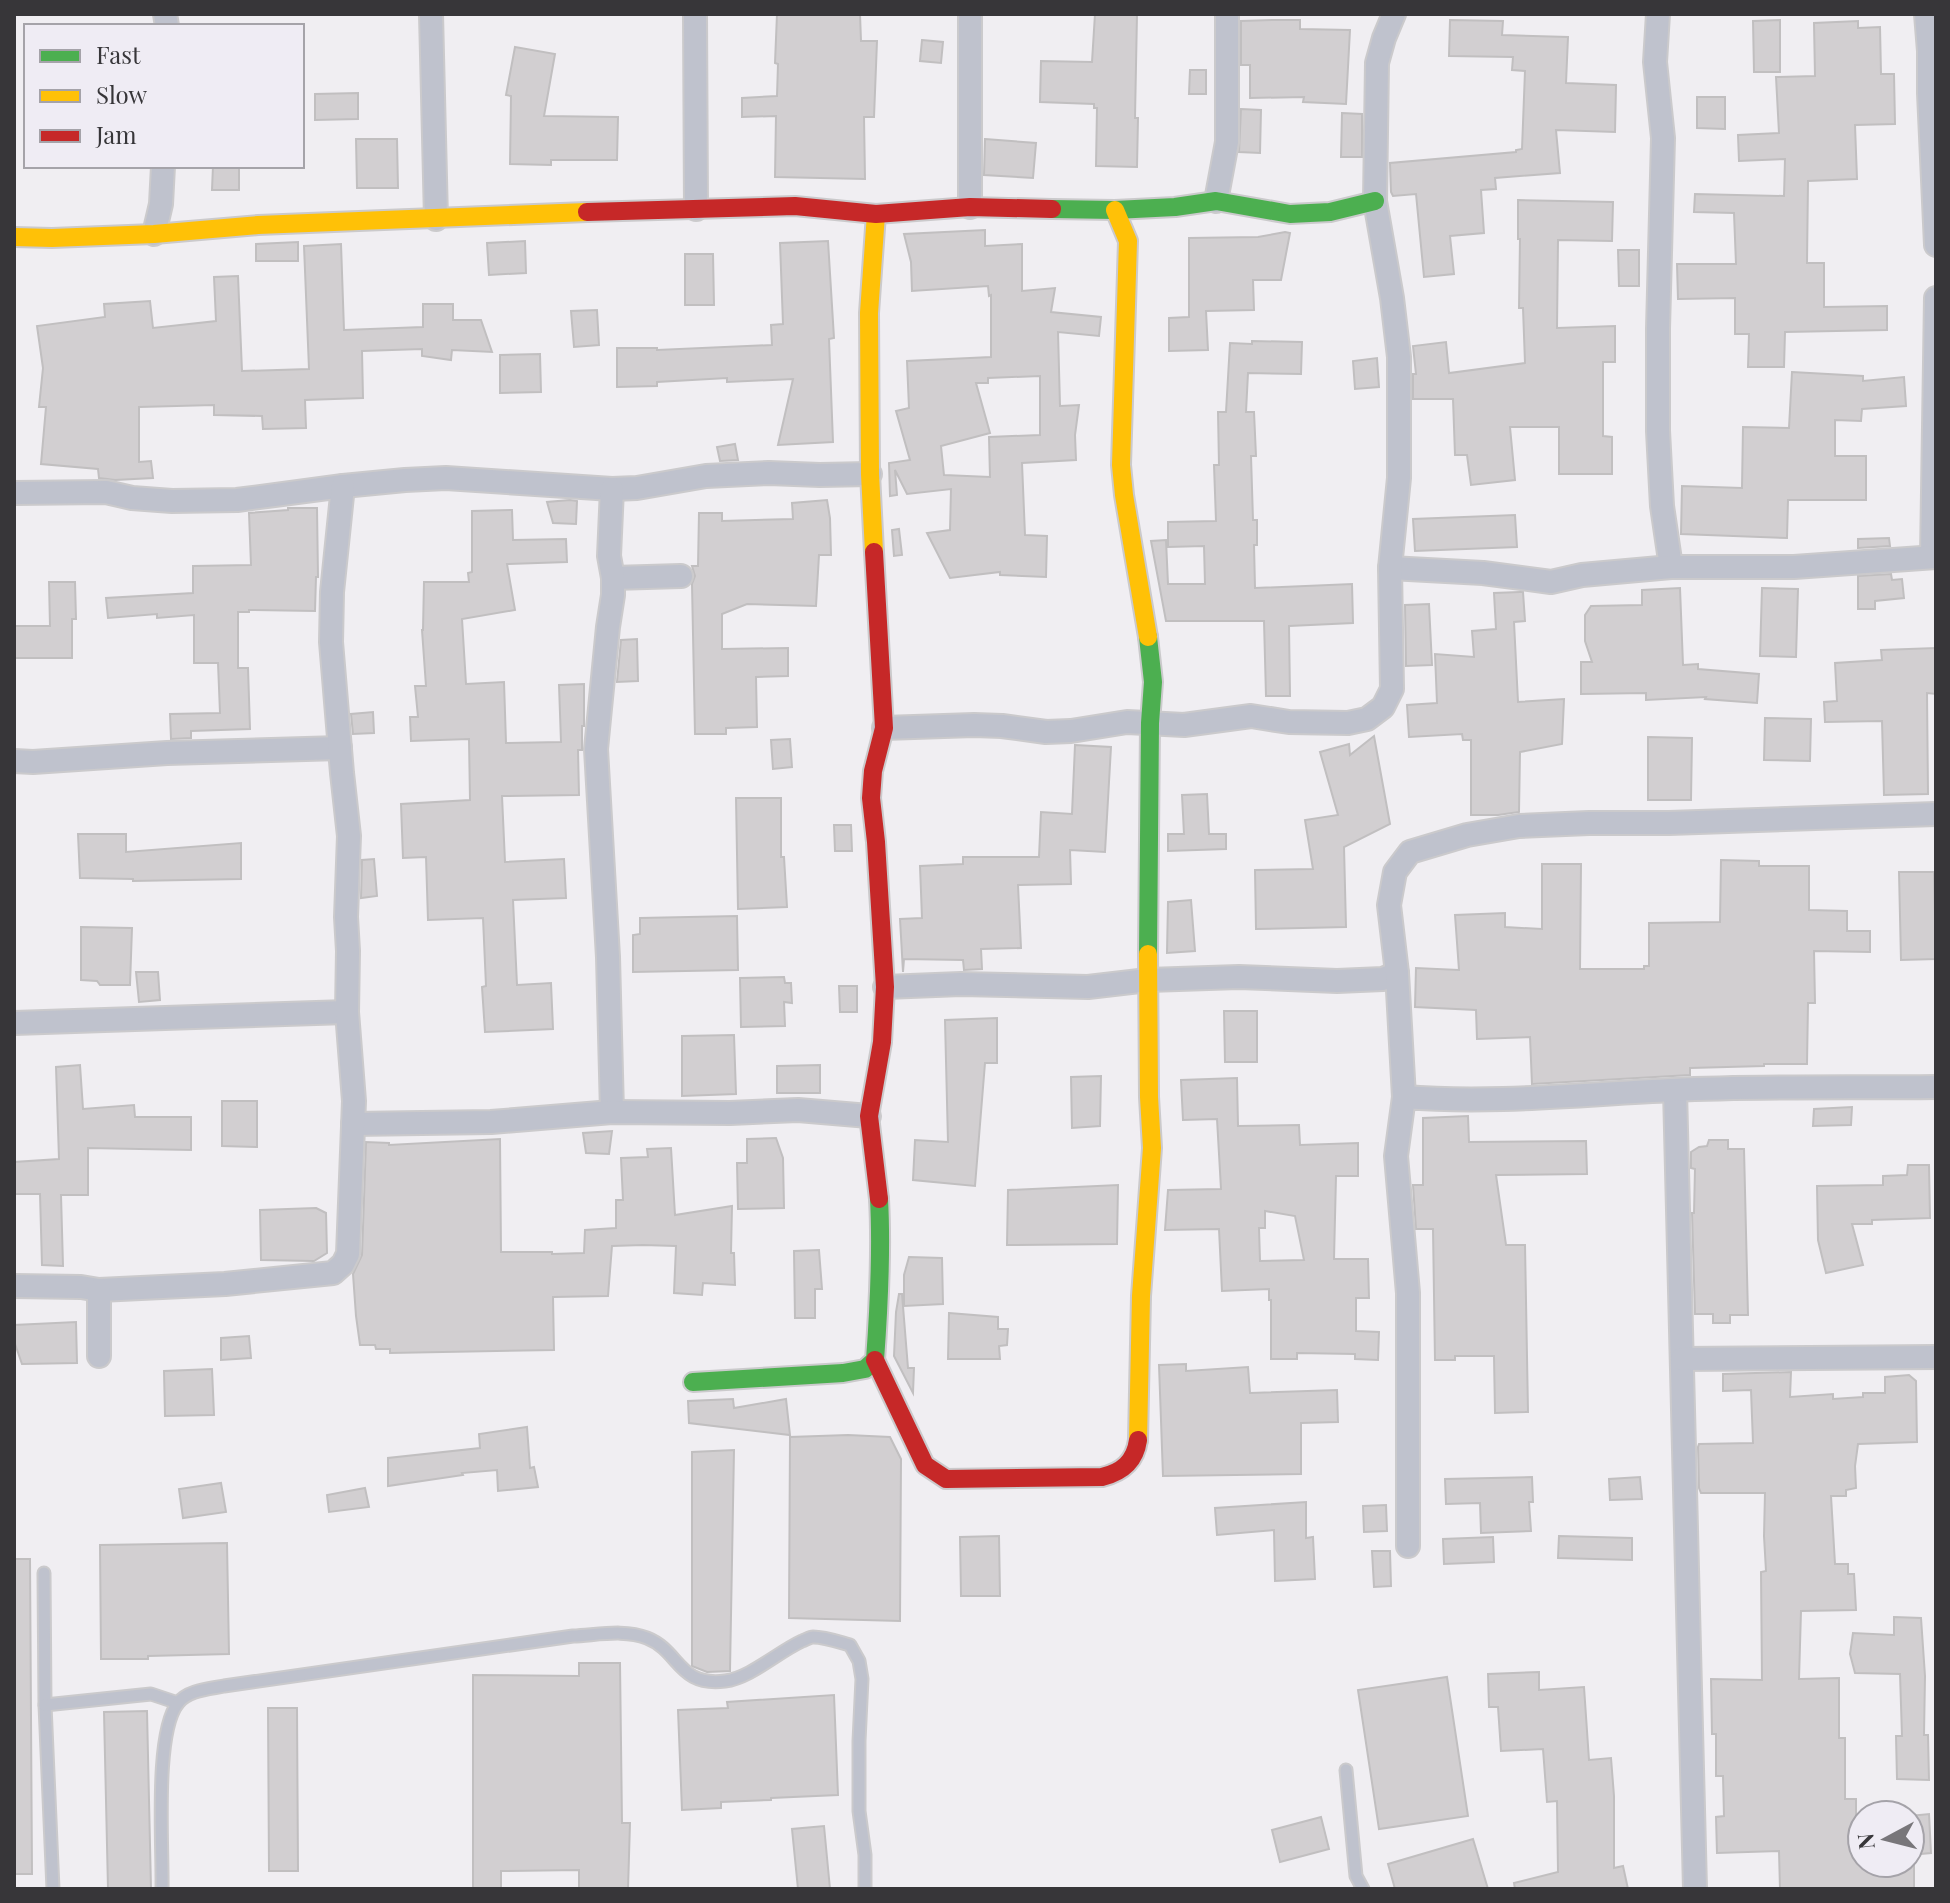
<svg xmlns="http://www.w3.org/2000/svg" width="1950" height="1903" font-family="'Playfair Display',serif">
<rect width="100%" height="100%" fill="#f0eef2"/>
<!-- building -->
<g fill="#d2cfd1" stroke="#c1bfc0" stroke-width="2" fill-rule="evenodd">
<polygon points="777,14 860,14 861,41 877,41 874,117 864,117 865,179 775,177 776,116 742,117 742,98 777,96 778,64 775,63"/>
<polygon points="1095,14 1137,14 1135,118 1138,118 1137,167 1096,166 1097,108 1094,108 1094,104 1040,102 1041,61 1092,62"/>
<polygon points="1274,20 1300,20 1300,29 1350,30 1346,104 1303,102 1304,97 1250,98 1250,65 1241,65 1241,21"/>
<polygon points="1450,20 1503,21 1502,35 1568,37 1566,83 1616,85 1615,132 1556,130 1560,173 1495,178 1496,189 1481,190 1484,233 1450,236 1454,274 1424,277 1416,194 1393,196 1391,192 1390,163 1516,152 1516,150 1522,149 1525,71 1512,70 1513,57 1449,56"/>
<polygon points="1780,20 1780,72 1754,72 1753,21"/>
<polygon points="1858,21 1858,28 1880,27 1881,74 1894,74 1895,124 1855,125 1857,179 1808,181 1807,263 1824,263 1824,307 1887,306 1887,330 1785,332 1784,367 1748,367 1749,334 1735,334 1735,298 1678,299 1677,264 1736,264 1734,213 1694,212 1695,194 1784,196 1785,159 1739,161 1738,135 1779,133 1776,77 1815,76 1814,23"/>
<polygon points="922,40 943,42 941,63 920,61"/>
<polygon points="515,47 555,54 544,116 618,117 617,160 551,160 551,165 510,164 511,96 506,95"/>
<polygon points="1190,70 1206,70 1206,94 1189,94"/>
<polygon points="358,93 358,119 315,120 315,94"/>
<polygon points="1697,97 1725,97 1725,129 1697,128"/>
<polygon points="1241,109 1261,110 1260,153 1239,152"/>
<polygon points="1342,113 1362,114 1362,157 1341,157"/>
<polygon points="356,139 397,139 398,188 357,188"/>
<polygon points="985,139 1036,143 1033,178 984,175"/>
<polygon points="213,166 239,166 239,190 212,190"/>
<polygon points="1518,200 1613,202 1612,241 1558,240 1557,328 1615,326 1615,362 1603,362 1603,436 1612,437 1612,474 1559,474 1559,427 1510,427 1515,480 1471,485 1467,455 1455,455 1453,399 1413,399 1413,374 1416,374 1413,346 1446,342 1449,373 1525,363 1523,308 1519,308 1520,239 1518,239"/>
<path d="M 985,230 L 985,246 L 1022,244 L 1022,291 L 1055,288 L 1051,312 L 1101,317 L 1099,336 L 1058,332 L 1060,406 L 1079,405 L 1075,435 L 1076,460 L 1022,463 L 1025,535 L 1047,536 L 1046,577 L 1000,575 L 1000,572 L 950,578 L 927,533 L 950,530 L 951,489 L 907,494 L 895,470 L 897,495 L 890,496 L 889,463 L 910,460 L 896,411 L 909,408 L 907,361 L 991,357 L 991,295 L 989,296 L 988,286 L 912,291 L 911,262 L 904,234 ZM 1040,376 L 1040,435 L 989,437 L 990,477 L 944,475 L 941,446 L 990,433 L 976,383 L 988,383 L 988,378 Z"/>
<polygon points="1285,232 1290,233 1281,280 1253,280 1254,310 1206,311 1208,350 1169,351 1169,318 1189,317 1189,238 1258,237"/>
<polygon points="525,241 526,273 489,275 487,243"/>
<polygon points="828,241 834,338 829,339 833,442 778,445 793,379 727,382 727,378 657,382 657,386 617,387 617,348 657,348 657,350 772,345 771,325 783,324 780,243"/>
<polygon points="298,242 298,261 256,261 256,244"/>
<polygon points="341,244 344,330 423,327 423,304 453,304 453,320 481,320 492,352 452,350 451,360 422,356 422,349 362,351 363,398 305,400 306,428 263,429 262,416 214,415 214,405 139,407 139,462 151,461 153,478 115,480 99,478 98,469 41,464 46,407 39,407 43,368 37,326 105,317 104,304 150,301 153,328 216,321 214,277 238,276 242,371 309,369 304,246"/>
<polygon points="1618,250 1639,250 1639,286 1619,286"/>
<polygon points="685,254 713,254 714,305 685,305"/>
<polygon points="597,310 599,345 574,347 571,311"/>
<polygon points="1252,341 1302,342 1301,374 1248,373 1246,412 1254,412 1256,456 1251,456 1253,520 1257,520 1257,545 1254,545 1255,588 1352,584 1353,623 1289,626 1290,696 1266,696 1264,621 1166,621 1151,541 1166,540 1168,584 1205,584 1204,546 1168,547 1168,522 1216,521 1214,465 1219,465 1218,412 1226,412 1230,343 1252,344"/>
<polygon points="540,354 541,392 500,393 500,355"/>
<polygon points="1377,358 1379,387 1355,389 1353,361"/>
<polygon points="1792,372 1863,376 1863,381 1904,377 1906,406 1862,409 1861,421 1835,420 1835,456 1866,456 1866,500 1788,500 1787,538 1681,534 1682,486 1742,488 1743,427 1789,428"/>
<polygon points="735,444 738,460 720,461 717,447"/>
<polygon points="570,500 577,501 576,524 553,523 547,502"/>
<polygon points="827,500 830,518 831,555 819,555 816,606 747,604 722,614 722,649 788,648 788,676 756,677 757,727 726,728 726,734 695,734 692,584 695,576 692,566 698,566 699,513 722,513 722,521 793,519 792,503"/>
<polygon points="288,508 317,508 318,577 316,577 315,611 249,610 249,612 238,612 238,668 248,668 250,729 191,731 191,738 171,739 170,714 220,713 218,663 194,663 194,615 157,618 157,614 108,618 106,598 193,593 193,566 251,565 249,513 288,510"/>
<polygon points="512,510 513,540 566,539 567,562 507,564 515,610 462,619 466,684 504,682 506,743 561,742 559,685 584,684 584,726 582,726 582,750 578,750 579,795 502,796 505,862 564,859 566,898 513,900 517,985 551,983 553,1029 485,1032 482,987 486,986 483,918 428,920 426,857 403,858 401,804 470,800 469,739 411,741 410,717 418,717 415,686 426,686 422,630 423,630 424,582 469,582 468,573 472,572 472,511"/>
<polygon points="1515,515 1517,547 1415,551 1413,519"/>
<polygon points="899,529 902,555 894,556 892,530"/>
<polygon points="1889,538 1890,546 1858,548 1858,539"/>
<polygon points="1891,574 1892,580 1902,579 1904,598 1875,601 1875,609 1858,609 1858,576"/>
<polygon points="49,582 75,582 76,619 72,619 72,658 14,658 14,626 50,626"/>
<polygon points="1680,588 1683,665 1698,664 1698,669 1759,674 1757,703 1705,699 1706,697 1646,700 1646,693 1581,694 1581,662 1592,662 1585,641 1585,615 1591,606 1642,605 1642,590"/>
<polygon points="1762,588 1798,589 1796,657 1760,656"/>
<polygon points="1520,592 1523,592 1525,621 1514,622 1518,702 1564,699 1562,744 1520,752 1519,812 1498,815 1471,815 1471,740 1463,740 1462,734 1409,737 1407,705 1437,703 1435,654 1474,657 1472,631 1496,629 1494,593"/>
<polygon points="1429,604 1432,665 1406,666 1405,605"/>
<polygon points="637,639 638,681 617,682 621,640"/>
<polygon points="1936,648 1936,694 1927,693 1928,794 1884,795 1882,721 1825,722 1824,702 1837,701 1835,663 1882,660 1881,650"/>
<polygon points="373,712 374,733 353,734 351,714"/>
<polygon points="1765,718 1811,719 1810,761 1764,760"/>
<polygon points="1374,736 1390,824 1344,847 1346,927 1256,929 1255,870 1313,869 1305,820 1338,815 1320,752 1349,744 1350,755"/>
<polygon points="1648,737 1692,738 1691,800 1648,800"/>
<polygon points="790,739 792,767 773,769 771,740"/>
<polygon points="1075,745 1111,747 1105,852 1070,850 1071,884 1018,885 1021,948 981,949 982,969 964,970 963,960 904,959 903,972 900,919 922,918 920,866 963,864 963,857 1039,857 1041,812 1072,814"/>
<polygon points="1207,794 1209,834 1226,834 1226,849 1168,851 1168,834 1184,834 1182,795"/>
<polygon points="736,798 781,798 781,857 784,857 787,907 738,909"/>
<polygon points="834,825 851,825 852,851 835,851"/>
<polygon points="78,834 126,834 126,852 241,843 241,879 133,881 133,879 80,878"/>
<polygon points="374,859 377,896 361,898 362,860"/>
<polygon points="1721,860 1759,861 1759,866 1809,866 1809,910 1847,911 1847,931 1870,931 1870,952 1814,951 1815,1003 1808,1003 1807,1064 1764,1064 1764,1066 1690,1068 1690,1075 1532,1084 1530,1037 1477,1039 1476,1010 1415,1007 1416,968 1459,970 1455,915 1505,913 1505,927 1542,929 1542,864 1581,864 1580,969 1644,969 1644,966 1649,966 1649,923 1720,922"/>
<polygon points="1899,872 1934,872 1936,959 1901,960"/>
<polygon points="1191,900 1195,951 1167,953 1168,902"/>
<polygon points="737,916 738,970 633,972 633,935 640,934 640,918"/>
<polygon points="81,927 132,928 130,985 100,985 97,981 81,980"/>
<polygon points="136,972 158,972 160,1000 139,1002"/>
<polygon points="784,977 785,983 791,983 792,1003 784,1002 785,1026 741,1027 740,978"/>
<polygon points="839,986 857,986 857,1012 840,1012"/>
<polygon points="1224,1011 1257,1011 1257,1062 1225,1062"/>
<polygon points="997,1018 997,1063 985,1063 975,1186 913,1180 915,1140 948,1142 945,1020"/>
<polygon points="734,1035 736,1094 682,1096 682,1036"/>
<polygon points="80,1065 83,1109 134,1105 135,1117 191,1117 191,1150 88,1148 88,1195 61,1195 63,1266 42,1265 40,1194 14,1194 14,1162 59,1159 56,1067"/>
<polygon points="820,1065 820,1093 777,1093 777,1066"/>
<polygon points="1101,1076 1100,1126 1072,1128 1071,1077"/>
<path d="M 1237,1078 L 1238,1126 L 1299,1125 L 1300,1145 L 1358,1143 L 1358,1176 L 1336,1176 L 1334,1259 L 1368,1259 L 1369,1298 L 1356,1298 L 1356,1331 L 1379,1332 L 1378,1360 L 1355,1359 L 1355,1354 L 1297,1353 L 1297,1359 L 1271,1359 L 1271,1300 L 1269,1300 L 1269,1289 L 1222,1291 L 1219,1229 L 1165,1230 L 1168,1190 L 1221,1189 L 1217,1119 L 1183,1120 L 1181,1080 ZM 1265,1211 L 1295,1216 L 1304,1260 L 1260,1261 L 1259,1228 L 1265,1228 Z"/>
<polygon points="222,1101 257,1101 257,1147 222,1146"/>
<polygon points="1852,1107 1851,1125 1813,1126 1814,1109"/>
<polygon points="1468,1116 1469,1142 1586,1141 1587,1174 1496,1175 1506,1245 1525,1245 1528,1412 1495,1413 1494,1356 1455,1356 1455,1360 1435,1360 1433,1229 1416,1229 1413,1185 1423,1185 1423,1118"/>
<polygon points="612,1131 609,1154 586,1153 583,1133"/>
<polygon points="776,1138 783,1158 784,1208 738,1209 737,1163 747,1163 747,1139"/>
<polygon points="500,1139 501,1252 552,1252 552,1254 584,1253 585,1230 616,1228 616,1200 623,1200 621,1158 648,1157 647,1149 671,1148 675,1215 732,1206 731,1253 734,1253 735,1285 703,1283 702,1295 674,1293 676,1246 643,1245 612,1246 608,1296 553,1297 554,1350 390,1353 390,1349 376,1349 375,1345 360,1345 356,1316 353,1274 362,1255 366,1142 389,1143 389,1145"/>
<polygon points="1709,1140 1728,1140 1728,1149 1744,1149 1748,1315 1730,1315 1730,1323 1713,1323 1713,1314 1695,1314 1692,1213 1694,1213 1695,1169 1691,1168 1691,1152 1699,1147 1707,1146"/>
<polygon points="1908,1165 1929,1165 1930,1218 1872,1220 1872,1224 1852,1224 1863,1265 1826,1273 1818,1240 1817,1186 1883,1185 1883,1176 1907,1175"/>
<polygon points="1118,1185 1117,1244 1007,1245 1008,1190"/>
<polygon points="316,1208 326,1213 327,1253 314,1261 261,1260 260,1210"/>
<polygon points="819,1250 822,1289 815,1289 815,1318 795,1318 794,1251"/>
<polygon points="909,1257 942,1258 943,1304 904,1306 904,1275"/>
<polygon points="899,1294 902,1294 908,1368 914,1368 913,1393 894,1356 896,1312"/>
<polygon points="949,1313 998,1317 998,1329 1008,1329 1007,1345 999,1346 1000,1359 948,1359"/>
<polygon points="76,1322 77,1363 22,1364 14,1341 14,1325"/>
<polygon points="249,1336 251,1358 221,1360 221,1338"/>
<polygon points="1186,1364 1186,1371 1248,1367 1250,1393 1337,1390 1338,1422 1301,1423 1301,1474 1163,1476 1159,1365"/>
<polygon points="212,1369 214,1415 165,1416 164,1371"/>
<polygon points="1791,1372 1790,1397 1833,1394 1833,1399 1863,1397 1863,1393 1885,1393 1885,1377 1909,1375 1916,1381 1917,1442 1858,1444 1855,1466 1856,1488 1846,1490 1846,1496 1831,1496 1835,1564 1848,1564 1848,1574 1854,1574 1856,1610 1801,1611 1799,1679 1839,1678 1839,1738 1845,1738 1845,1799 1856,1799 1856,1819 1862,1819 1862,1863 1914,1863 1914,1889 1780,1889 1779,1851 1717,1853 1716,1817 1724,1816 1723,1776 1716,1776 1716,1734 1712,1734 1711,1679 1762,1680 1761,1572 1766,1571 1764,1536 1765,1493 1701,1493 1699,1488 1698,1447 1699,1444 1753,1443 1751,1390 1723,1391 1723,1374"/>
<polygon points="733,1399 734,1408 786,1399 790,1435 689,1423 688,1401"/>
<polygon points="527,1427 530,1468 534,1467 538,1487 498,1491 497,1470 462,1473 463,1475 388,1486 388,1458 480,1448 479,1434"/>
<polygon points="848,1435 890,1437 901,1459 900,1621 789,1618 790,1437"/>
<polygon points="734,1450 730,1671 707,1672 692,1666 692,1452"/>
<polygon points="1532,1477 1533,1502 1529,1502 1531,1531 1481,1533 1480,1503 1446,1504 1445,1479"/>
<polygon points="1640,1477 1642,1499 1610,1500 1609,1479"/>
<polygon points="221,1483 226,1512 183,1518 179,1489"/>
<polygon points="365,1488 369,1507 329,1512 327,1495"/>
<polygon points="1306,1502 1306,1538 1313,1537 1315,1579 1275,1581 1274,1530 1217,1535 1215,1508"/>
<polygon points="1386,1505 1387,1531 1364,1532 1363,1506"/>
<polygon points="999,1536 1000,1596 961,1596 960,1537"/>
<polygon points="1559,1536 1632,1538 1632,1560 1558,1558"/>
<polygon points="1493,1537 1494,1562 1444,1564 1443,1539"/>
<polygon points="227,1543 229,1654 148,1656 148,1659 101,1659 100,1545"/>
<polygon points="1372,1551 1390,1551 1391,1586 1374,1587"/>
<polygon points="14,1559 30,1559 32,1874 14,1874"/>
<polygon points="1894,1617 1921,1618 1925,1676 1924,1735 1928,1735 1929,1780 1897,1779 1896,1736 1902,1736 1900,1674 1855,1673 1850,1654 1853,1633 1894,1635"/>
<polygon points="579,1663 620,1663 622,1823 630,1823 628,1889 579,1889 579,1870 501,1871 501,1889 473,1889 473,1675 579,1676"/>
<polygon points="1539,1672 1539,1690 1584,1687 1589,1760 1611,1758 1614,1796 1614,1868 1623,1866 1628,1889 1515,1889 1514,1883 1558,1872 1557,1801 1547,1802 1543,1749 1501,1751 1498,1707 1489,1707 1488,1674"/>
<polygon points="1447,1677 1468,1816 1379,1829 1358,1690"/>
<polygon points="834,1695 838,1795 771,1798 771,1800 721,1802 721,1808 682,1810 678,1710 728,1708 727,1702"/>
<polygon points="268,1708 297,1708 298,1871 269,1871"/>
<polygon points="147,1711 151,1889 108,1889 104,1712"/>
<polygon points="1929,1814 1931,1853 1910,1855 1910,1816"/>
<polygon points="1321,1817 1329,1849 1280,1862 1272,1830"/>
<polygon points="824,1826 830,1889 798,1889 792,1829"/>
<polygon points="1473,1839 1488,1889 1395,1889 1388,1864"/>
</g>
<g fill="none" stroke-linecap="round" stroke-linejoin="round">
<defs>
<g id="lane">
<polyline points="44,1573 45,1705 53,1889"/>
<polyline points="45,1705 151,1694 178,1703"/>
<polyline points="1346,1770 1356,1876 1363,1889"/>
<path d="M 162,1889 C 163,1847 154,1733 178,1703 C 188,1690 209,1689 224,1686 L 573,1636 C 597,1635 625,1629 647,1638 C 680,1651 678,1687 725,1681 C 750,1678 778,1652 802,1641 C 805,1640 810,1637 813,1637 C 825,1637 839,1642 850,1645 L 859,1661 L 862,1679 L 859,1741 L 859,1811 L 865,1855 L 865,1889"/>
</g>
<g id="street">
<polyline points="165,14 167,26"/>
<polyline points="431,14 436,219"/>
<polyline points="695,14 696,209"/>
<polyline points="1658,14 1655,62 1663,138 1658,329 1658,431 1662,506 1671,567"/>
<polyline points="1926,14 1929,51 1929,93 1936,245"/>
<polyline points="1216,201 1227,142 1227,14"/>
<polyline points="970,207 970,14"/>
<polyline points="154,234 161,204 163,166"/>
<polyline points="14,493 106,492 132,498 172,501 237,500 343,486 405,480 446,478 612,489 637,488 706,476 769,473 820,475 870,474"/>
<polyline points="1932,557 1936,298"/>
<polyline points="1390,568 1483,573 1551,582 1582,575 1671,567 1794,567 1936,557"/>
<polyline points="613,578 681,576"/>
<polyline points="884,728 974,725 1002,726 1046,732 1071,731 1127,722 1184,725 1251,716 1289,722 1348,723 1367,719 1383,707 1392,689 1390,568 1399,478 1399,357 1392,298 1375,201 1377,63 1384,38 1394,14"/>
<polyline points="14,761 33,762 167,753 340,748"/>
<polyline points="885,987 961,984 1088,987 1148,980 1239,977 1337,981 1383,979 1397,973"/>
<polyline points="14,1023 347,1012"/>
<polyline points="1675,1090 1695,1889"/>
<polyline points="1404,1097 1397,973 1389,905 1395,872 1410,852 1467,835 1519,826 1589,823 1669,823 1936,814"/>
<polyline points="612,1112 608,957 596,749 608,627 613,595 613,578 609,556 612,489"/>
<polyline points="353,1124 491,1122 612,1112 730,1113 798,1110 869,1116"/>
<polyline points="14,1286 81,1287 99,1290 225,1284 333,1273 343,1264 348,1254 354,1101 347,1012 348,951 346,917 349,836 342,773 331,642 332,592 343,486"/>
<polyline points="99,1290 99,1356"/>
<polyline points="1682,1359 1936,1357"/>
<path d="M 1408,1546 L 1408,1293 L 1396,1156 L 1404,1097 C 1494,1104 1583,1094 1673,1090 C 1760,1086 1848,1088 1936,1087"/>
</g>
<g id="fast">
<polyline points="1052,209 1115,210 1175,207 1216,201 1290,214 1330,212 1375,201"/>
<polyline points="1148,954 1150,723 1153,682 1148,637"/>
<path d="M 693,1382 L 843,1373 L 865,1369 L 875,1360 C 879,1306 882,1253 879,1199"/>
</g>
<g id="slow">
<polyline points="1115,210 1128,241 1121,465 1124,495 1148,637"/>
<polyline points="14,237 52,238 154,234 258,225 587,212"/>
<polyline points="874,552 870,474 869,313 876,214"/>
<polyline points="1138,1440 1141,1296 1152,1148 1149,1097 1148,954"/>
</g>
<g id="jam">
<polyline points="587,212 795,206 876,214 970,207 1052,209"/>
<polyline points="874,552 884,728 873,771 871,798 876,842 885,987 882,1042 869,1116 879,1199"/>
<path d="M 875,1360 L 925,1465 L 946,1479 L 1102,1477 C 1122,1472 1135,1462 1138,1440"/>
</g>
</defs>
<!-- lane casing -->
<use href="#lane" stroke="#cbcacc" stroke-width="15"/>
<!-- street casing -->
<use href="#street" stroke="#cbcacc" stroke-width="26"/>
<!-- fast casing -->
<use href="#fast" stroke="#cbcacc" stroke-width="22"/>
<!-- slow casing -->
<use href="#slow" stroke="#cbcacc" stroke-width="22"/>
<!-- jam casing -->
<use href="#jam" stroke="#cbcacc" stroke-width="22"/>
<!-- lane -->
<use href="#lane" stroke="#bfc2cd" stroke-width="11"/>
<!-- street -->
<use href="#street" stroke="#bfc2cd" stroke-width="22"/>
<!-- fast -->
<use href="#fast" stroke="#4caf50" stroke-width="18"/>
<!-- slow -->
<use href="#slow" stroke="#ffc107" stroke-width="18"/>
<!-- jam -->
<use href="#jam" stroke="#c62828" stroke-width="18"/>
</g>
<!-- border -->
<rect width="1950" height="1903" fill="none" stroke="#373639" stroke-width="32"/>
<!-- legend -->
<rect x="24" y="24" width="280" height="144" fill="#efecf4" stroke="#a5a3a9" stroke-width="2"/>
<rect x="40" y="50" width="40" height="12" fill="#4caf50" stroke="#a5a3a9" stroke-width="2"/>
<text x="96" y="64" font-size="24" fill="#373639">Fast</text>
<rect x="40" y="90" width="40" height="12" fill="#ffc107" stroke="#a5a3a9" stroke-width="2"/>
<text x="96" y="104" font-size="24" fill="#373639">Slow</text>
<rect x="40" y="130" width="40" height="12" fill="#c62828" stroke="#a5a3a9" stroke-width="2"/>
<text x="96" y="144" font-size="24" fill="#373639">Jam</text>
<!-- north arrow -->
<g transform="translate(1886 1839) rotate(263)"><circle r="38" fill="#efecf4" stroke="#a5a3a9" stroke-width="2"/>
<path d="M0-6L14 30L0 20L-14 30Z" fill="#78767a"/>
<text y="-12" font-size="22" font-weight="bold" text-anchor="middle" fill="#373639">N</text>
</g>
</svg>
